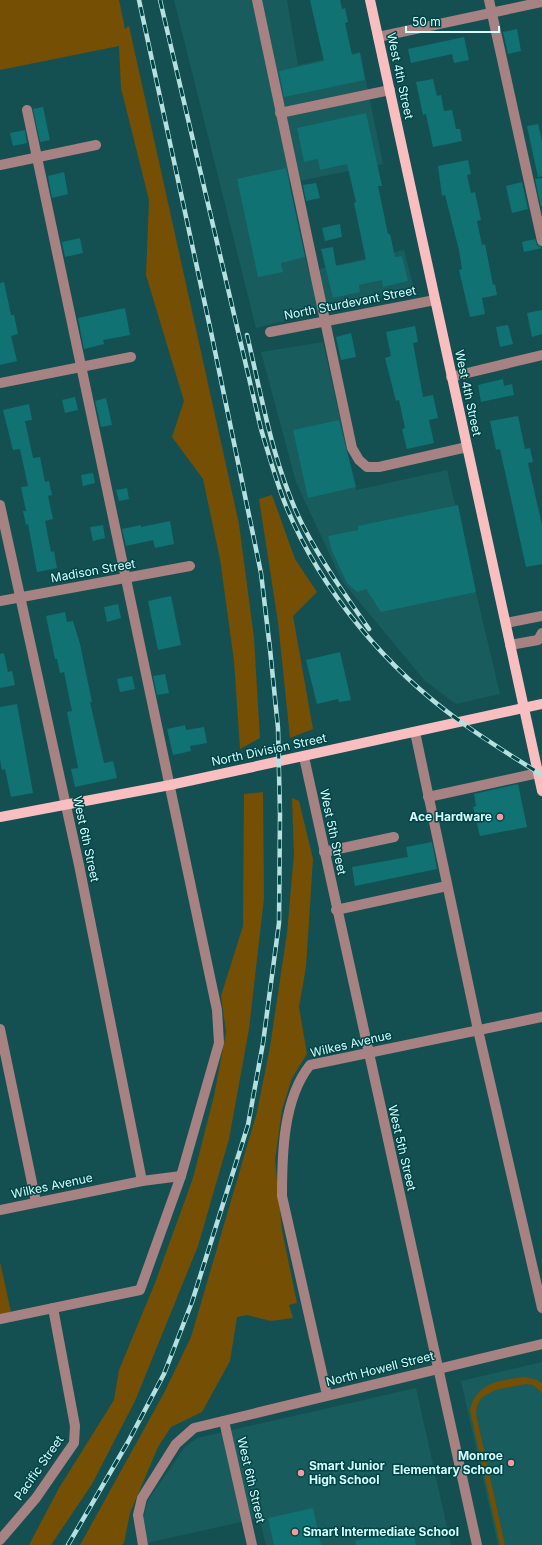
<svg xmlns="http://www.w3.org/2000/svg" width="542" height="1545" font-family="Inter,sans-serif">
<rect width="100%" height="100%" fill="#145052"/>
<!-- built -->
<g fill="#185c5d">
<polygon points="174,0 287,0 298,65 360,52 383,164 289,183 309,273 319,269 404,250 414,289 256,328"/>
<polygon points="323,342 356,490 447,470 500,694 456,704 425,681 342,581 296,482 261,352"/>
<polygon points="542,1362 542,1545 498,1545 461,1381"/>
<polygon points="416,1388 451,1545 266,1545 259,1518 147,1543 143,1521 148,1500 185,1447 197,1438"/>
</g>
<!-- green -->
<g fill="#754f03">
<polygon points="0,0 119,0 125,29 129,26 239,524 254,638 260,738 240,749 234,661 220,559 203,479 172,437 184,401 146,275 149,200 121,88 119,46 0,70"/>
<polygon points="272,495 295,559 317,592 293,616 313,729 290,738 278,622 259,499"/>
<polygon points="263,792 264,898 249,1029 229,1139 198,1246 135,1401 92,1484 51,1545 29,1545 59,1488 114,1400 119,1370 155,1283 193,1178 214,1096 226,1032 221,996 243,926 244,794"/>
<polygon points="292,798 299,801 313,859 306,967 299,1007 307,1054 292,1078 282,1110 275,1160 282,1230 297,1303 289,1305 293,1318 271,1321 247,1315 237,1317 230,1361 202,1412 171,1427 158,1447 130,1513 124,1543 122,1545 80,1545 164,1393 191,1337 257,1112 270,1047 287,933 294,854"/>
<polygon points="0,1262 11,1312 0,1315"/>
<path d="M 525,1377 L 537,1380 L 542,1384 L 542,1393 L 533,1385 L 526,1384 L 495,1390 L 481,1398 L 477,1406 L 476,1414 L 505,1545 L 500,1545 L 470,1411 C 475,1383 500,1380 525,1377 Z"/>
</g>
<!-- building -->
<g fill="#107273">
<polygon points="310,0 340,0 342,9 345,8 348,22 345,23 352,55 360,53 365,80 284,97 279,71 324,61"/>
<polygon points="517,29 521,51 508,54 503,32"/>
<polygon points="464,37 469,60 454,63 452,54 411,63 408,49"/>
<polygon points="433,79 437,96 441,95 444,111 452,110 456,129 460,129 462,141 433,147 426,114 423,115 416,82"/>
<polygon points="43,107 50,140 40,142 33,109"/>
<polygon points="366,113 382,186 378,186 388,234 390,234 395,257 402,256 408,281 383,287 382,280 359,285 360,292 333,298 321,249 333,247 336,266 366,260 354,203 356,202 347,164 320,170 318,159 304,162 297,128"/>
<polygon points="538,124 542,141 542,176 538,177 527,126"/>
<polygon points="25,130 27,143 13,146 10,133"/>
<polygon points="468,160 471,174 467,175 471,193 475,192 481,220 477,221 482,245 485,244 493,285 495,284 497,295 482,298 485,314 470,317 459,270 462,269 459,250 445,195 442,196 438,166"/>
<polygon points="286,168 305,257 281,263 283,272 258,277 237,179"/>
<polygon points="64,172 68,194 52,198 48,176"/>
<polygon points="542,178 542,206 541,207 535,179"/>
<polygon points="522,182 528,209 512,213 506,186"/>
<polygon points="316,183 320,198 306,201 303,185"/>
<polygon points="340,224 342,237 325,241 322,228"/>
<polygon points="80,238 83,253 65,257 62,242"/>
<polygon points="535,239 537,245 542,248 524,252 522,242"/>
<polygon points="4,282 11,315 14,315 18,334 11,336 17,361 0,365 0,283"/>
<polygon points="125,308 130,335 103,340 104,344 84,349 78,318"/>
<polygon points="542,310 542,334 532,337 527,313"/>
<polygon points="508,325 513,344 500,347 496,327"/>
<polygon points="415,326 418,342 413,343 423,397 433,395 438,418 429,420 434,443 407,449 402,429 405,428 399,400 396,401 385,358 391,356 386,332"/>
<polygon points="351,333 356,357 341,360 336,337"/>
<polygon points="503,379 504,386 512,384 514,395 481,402 478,385"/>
<polygon points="75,397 78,410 65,413 62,400"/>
<polygon points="106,398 112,425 101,427 95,401"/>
<polygon points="29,404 32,420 25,421 33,458 40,457 45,482 49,481 52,495 48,496 53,519 45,521 51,552 54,551 57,568 37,572 28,524 26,525 23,511 26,511 21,487 28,486 20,449 13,450 3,410"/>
<polygon points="518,416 525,449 530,448 533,462 528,463 542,525 542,564 526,567 500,449 496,450 490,421"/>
<polygon points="339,420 356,487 308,498 293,430"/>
<polygon points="93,473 95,483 83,486 81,475"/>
<polygon points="127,488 129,499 119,501 116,490"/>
<polygon points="458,505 476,592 381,612 366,589 357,592 347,583 332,551 328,536 358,530 358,526"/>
<polygon points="170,521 174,544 155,548 153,540 126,546 122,529 141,525 141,527"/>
<polygon points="103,525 105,538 93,541 90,527"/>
<polygon points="171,596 181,645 158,650 148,601"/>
<polygon points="118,604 121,618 107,622 104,607"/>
<polygon points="65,612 67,622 73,621 80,644 92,702 90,702 104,763 113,761 117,778 75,787 71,769 78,768 67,712 72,711 64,672 60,673 57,659 55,659 46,616"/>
<polygon points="340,652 351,700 339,702 338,699 317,704 306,660"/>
<polygon points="4,653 8,672 12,671 15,685 0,688 0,654"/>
<polygon points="165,674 169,693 157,695 153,676"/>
<polygon points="132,676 135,689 120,692 117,679"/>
<polygon points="17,704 33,793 11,797 5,769 2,770 0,760 0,707"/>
<polygon points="185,725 186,730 204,727 207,743 190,746 191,751 173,755 167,729"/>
<polygon points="518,784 527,827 480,836 473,807 476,806 474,794"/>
<polygon points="432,842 437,869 355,886 352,867 408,857 406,847"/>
<polygon points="313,1508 321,1545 274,1545 268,1518"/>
<polygon points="413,1531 416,1545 356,1545 355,1541 395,1532 396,1535"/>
</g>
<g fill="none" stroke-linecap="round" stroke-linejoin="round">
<!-- minor -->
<g stroke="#a68282" stroke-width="10">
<polyline points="257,0 352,448 359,460 367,467 379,467 467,447"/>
<polyline points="489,0 542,241"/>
<polyline points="378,37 542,2"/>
<polyline points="280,113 390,90"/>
<polyline points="0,165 96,145"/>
<polyline points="270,332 435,300"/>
<polyline points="451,377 542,355"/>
<polyline points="0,383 131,357"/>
<polyline points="0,505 79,865 142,1181"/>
<polyline points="0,601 190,566"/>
<polyline points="506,623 542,616"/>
<polyline points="510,645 538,640 542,633"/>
<polyline points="415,732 478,1030 542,1308"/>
<polyline points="304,757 477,1545"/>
<polyline points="428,797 538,773"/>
<polyline points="324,852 394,837"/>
<polyline points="336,910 447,886"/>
<polyline points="0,1029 36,1202"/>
<polyline points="0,1210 142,1181 181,1176"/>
<polyline points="0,1319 140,1290 181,1176 219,1043 217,1010 27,110"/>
<path d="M 327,1395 L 282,1196 C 282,1154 283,1099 310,1065 L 542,1017"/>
<polyline points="224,1421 252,1545"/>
<polyline points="0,1540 36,1498 74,1443 75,1426 53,1308"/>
<polyline points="143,1545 138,1515 142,1498 176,1444 194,1428 542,1344"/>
</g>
<!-- major -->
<g stroke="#f9bfc0" stroke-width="10">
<polyline points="370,0 542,791"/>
<polyline points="0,817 170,785 542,704"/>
</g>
<defs>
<g id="rail">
<path d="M 160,0 L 261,429 C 269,455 276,481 286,506 C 321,591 387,669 461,722 C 487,741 515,758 542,775"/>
<path d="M 247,335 C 262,398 273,465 302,524 C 321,561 345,595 369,629"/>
<polyline points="68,1545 128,1442 164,1374 192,1302 248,1125 263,1043 279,923 280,815 278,728 270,649 261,573 211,332 139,0"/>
</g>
</defs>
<!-- rail casing -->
<use href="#rail" stroke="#b6e0e0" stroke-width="4.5"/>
<!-- rail -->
<use href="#rail" stroke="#024547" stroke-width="3" stroke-dasharray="9" stroke-linecap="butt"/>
</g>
<!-- markers -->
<g fill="#f49b9f" stroke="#024547" stroke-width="1.5">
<circle cx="500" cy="817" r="4"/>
<circle cx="511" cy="1463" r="4"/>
<circle cx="301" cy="1473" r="4"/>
<circle cx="295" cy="1532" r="4"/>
</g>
<g text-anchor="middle" stroke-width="3" stroke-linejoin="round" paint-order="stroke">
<!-- street labels -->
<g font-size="12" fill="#d6fdfd" stroke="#024547">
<text transform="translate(400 76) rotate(78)" y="4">West 4th Street</text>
<text transform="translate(350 303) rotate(-11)" y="4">North Sturdevant Street</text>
<text transform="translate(468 393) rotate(78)" y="4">West 4th Street</text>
<text transform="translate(93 571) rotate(-10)" y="4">Madison Street</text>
<text transform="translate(269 750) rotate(-12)" y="4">North Division Street</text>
<text transform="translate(333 832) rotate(78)" y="4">West 5th Street</text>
<text transform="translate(86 839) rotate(78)" y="4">West 6th Street</text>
<text transform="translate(351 1044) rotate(-13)" y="4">Wilkes Avenue</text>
<text transform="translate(402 1148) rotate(77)" y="4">West 5th Street</text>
<text transform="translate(52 1186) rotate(-12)" y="4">Wilkes Avenue</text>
<text transform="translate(380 1369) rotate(-14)" y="4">North Howell Street</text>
<text transform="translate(39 1468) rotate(-55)" y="4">Pacific Street</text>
<text transform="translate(251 1480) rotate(77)" y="4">West 6th Street</text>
</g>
<!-- poi labels -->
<g font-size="12" font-weight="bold" fill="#d6fdfd" stroke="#024547" text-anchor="end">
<text x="492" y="821">Ace Hardware</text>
<text x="503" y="1460">Monroe<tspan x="503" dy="14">Elementary School</tspan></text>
<text x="309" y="1470" text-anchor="start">Smart Junior<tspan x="309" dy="14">High School</tspan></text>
<text x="303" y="1536" text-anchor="start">Smart Intermediate School</text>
</g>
</g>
<!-- scale -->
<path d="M406 26v6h93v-6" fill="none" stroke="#d6fdfd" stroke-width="2"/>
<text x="412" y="26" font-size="12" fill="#d6fdfd" stroke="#024547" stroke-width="3" paint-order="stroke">50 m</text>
</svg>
